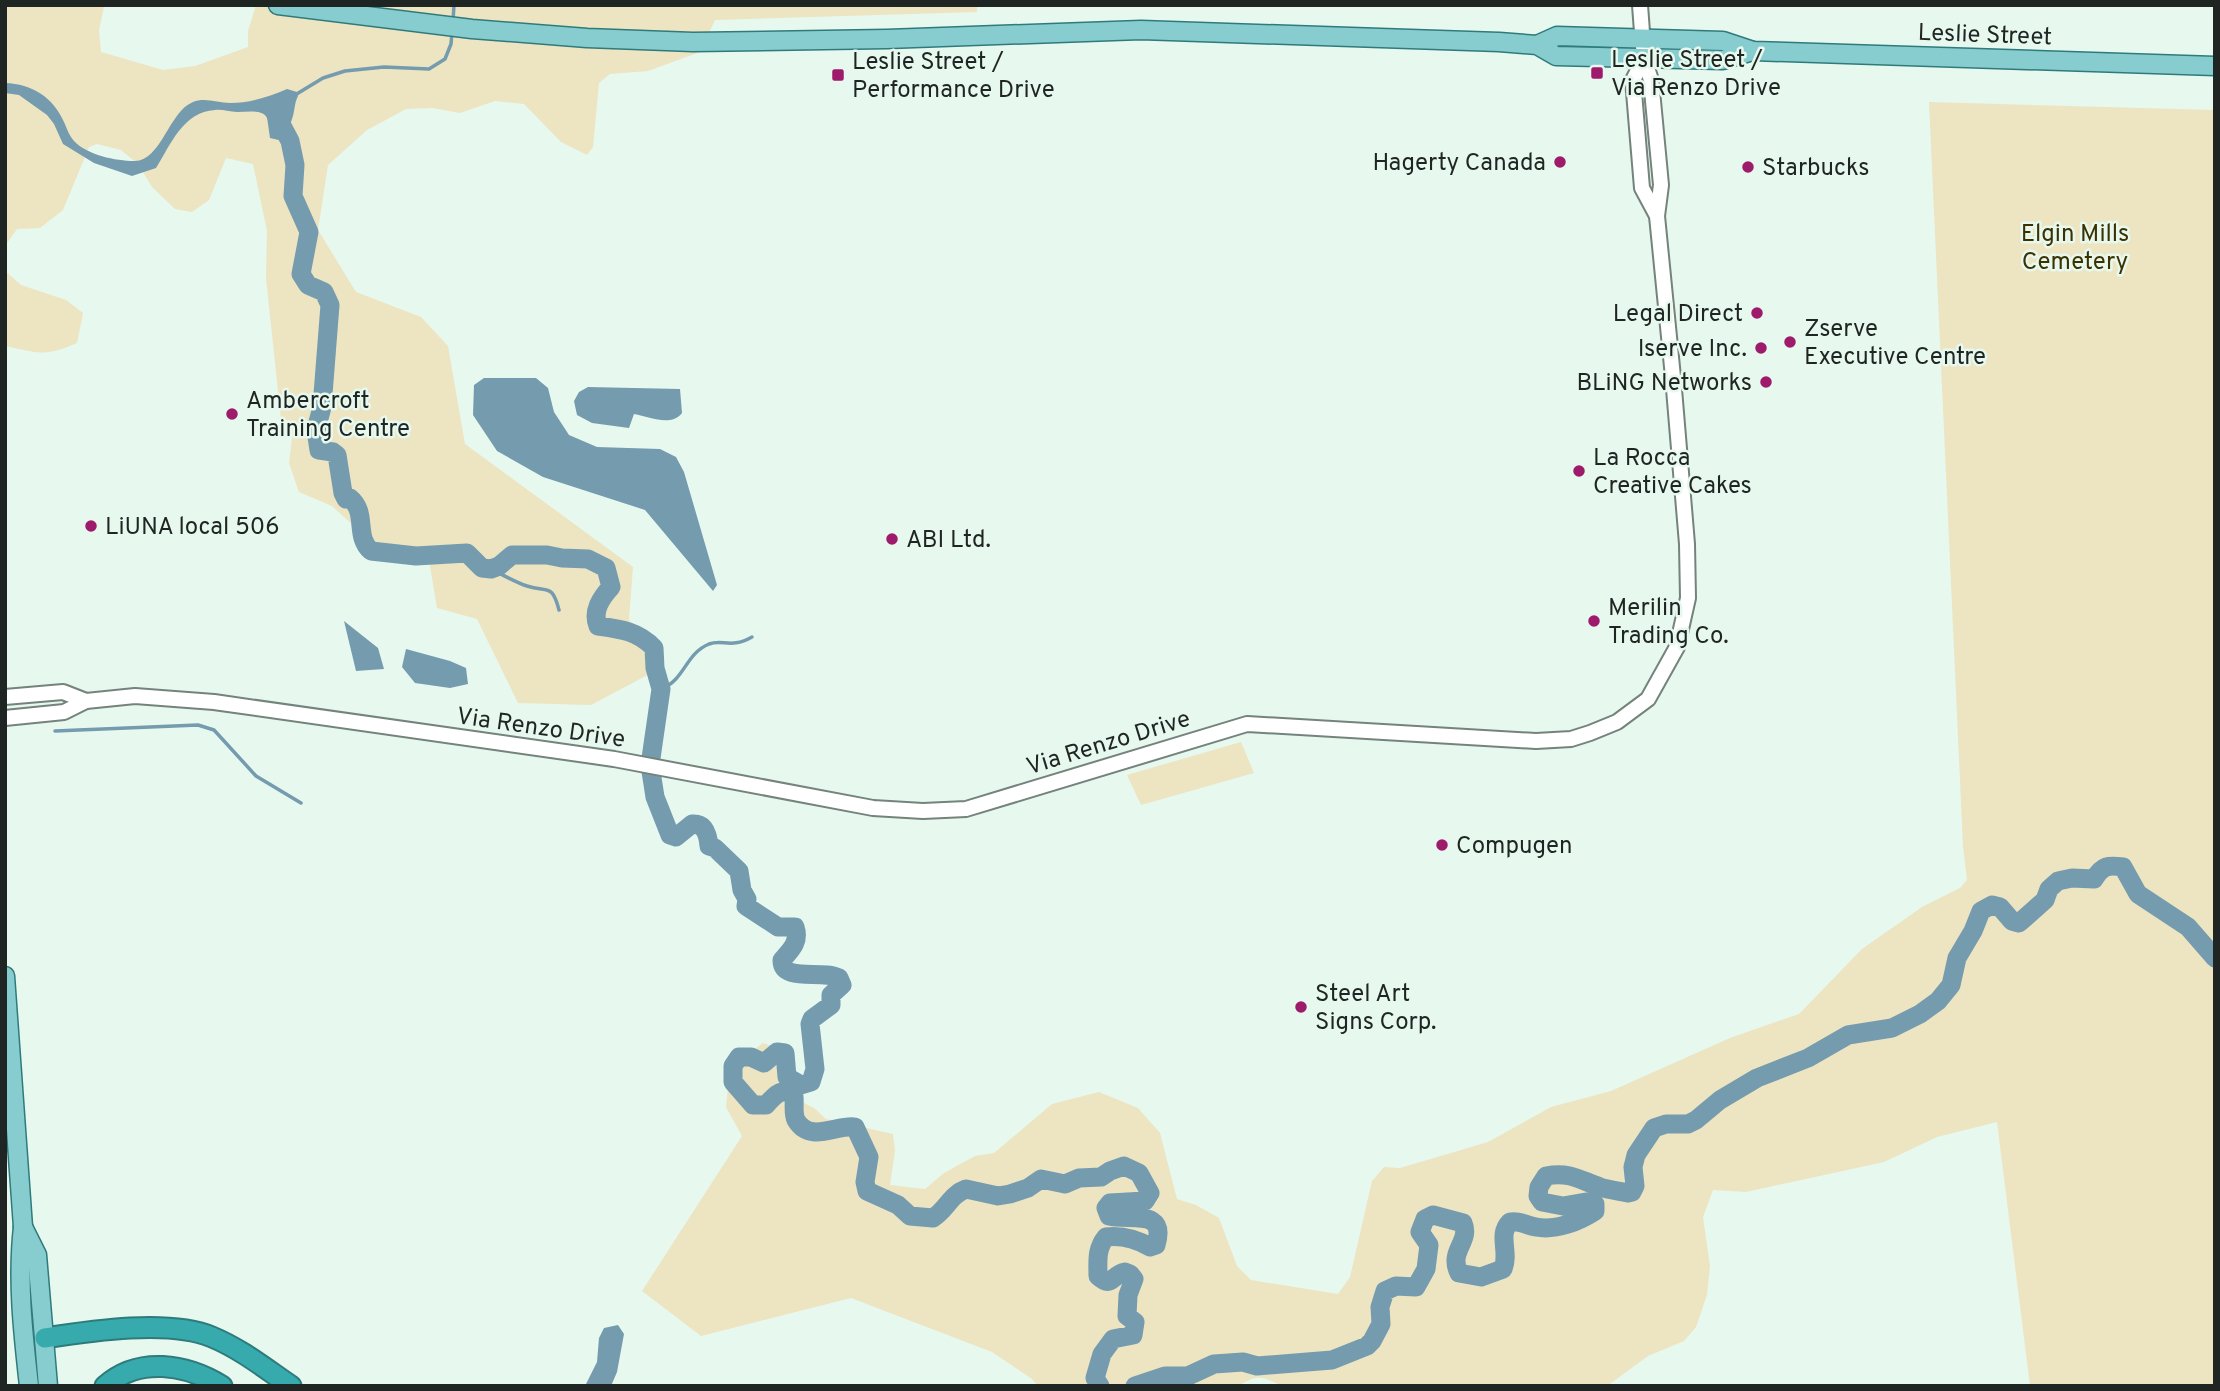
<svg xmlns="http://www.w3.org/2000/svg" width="2220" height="1391" font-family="Overpass,sans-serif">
<rect width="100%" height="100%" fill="#e7f8ef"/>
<!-- green -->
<g fill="#ede4c2">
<polygon points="5,5 104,7 99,30 101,52 163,70 195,66 248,47 248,31 256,5 977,5 977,12 715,20 700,52 648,71 610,74 599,83 593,147 587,155 561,142 524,104 495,101 460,113 432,108 406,109 367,130 328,165 318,230 356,292 421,317 448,346 465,444 633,567 629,619 655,671 591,705 518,703 477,619 437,608 428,554 397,551 376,546 332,506 299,492 289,463 292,438 281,419 266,278 267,231 253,164 226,158 209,200 192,212 175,209 152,187 138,164 121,150 97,144 89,147 63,210 40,228 17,229 5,246"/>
<path d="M 1929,102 L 2215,110 L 2215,1386 L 2030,1386 L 1997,1122 L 1937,1137 L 1884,1162 L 1746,1192 L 1713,1190 L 1703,1217 L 1710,1266 L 1707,1295 L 1696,1327 L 1684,1341 L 1648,1356 L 1607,1386 L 1282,1386 C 1262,1376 1258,1374 1238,1386 L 1038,1386 L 1032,1379 L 992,1352 L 851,1298 L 701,1336 L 642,1291 L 742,1136 L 726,1107 L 730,1069 L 763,1043 L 784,1050 C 793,1069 783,1078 792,1097 L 814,1108 L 826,1119 L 893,1134 L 895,1151 L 890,1185 L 925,1189 L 944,1173 L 975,1156 L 994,1153 L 1052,1104 L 1099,1092 L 1138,1108 L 1160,1133 L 1177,1199 L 1196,1205 L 1219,1218 L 1237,1266 L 1251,1280 L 1338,1294 L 1350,1277 L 1372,1181 L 1384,1167 L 1400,1168 L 1488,1142 L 1551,1107 L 1611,1091 L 1730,1038 L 1799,1014 L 1862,949 L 1922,907 L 1960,888 L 1967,880 L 1963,846 Z"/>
<path d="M 5,271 L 21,285 L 66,300 L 83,313 L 77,343 C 46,357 38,353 5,346 Z"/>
<polygon points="1241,742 1254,773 1141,805 1127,775"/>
</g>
<!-- water -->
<g fill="#759baf">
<path d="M 5,83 C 32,84 53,97 64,122 C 67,129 69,135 74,141 C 87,155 116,161 134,161 C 161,162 169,111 193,102 C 205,97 218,103 230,103 C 250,103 268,97 287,89 L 297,92 L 298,96 C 294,104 295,111 292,119 C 290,127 285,132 283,141 L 270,138 L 267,117 C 260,109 248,112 237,112 C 229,112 222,109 215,110 C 183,112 171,144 156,168 L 132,176 L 94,163 L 63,144 L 54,124 L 47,115 L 19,95 L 5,93 Z"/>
<polygon points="484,378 536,378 548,388 554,412 569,435 597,447 660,449 676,457 684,472 717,585 713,591 645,510 543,477 497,451 473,415 474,385"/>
<path d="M 588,387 L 680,389 L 682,413 C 671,427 650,417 634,414 L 629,428 L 592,423 L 577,415 L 574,401 L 579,392 Z"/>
<polygon points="344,621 378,648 384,669 356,671"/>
<polygon points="406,649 450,661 466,668 468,684 450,688 415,683 402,667"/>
<polygon points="618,1325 624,1334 617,1372 611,1386 585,1386 597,1362 599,1338 604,1328"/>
</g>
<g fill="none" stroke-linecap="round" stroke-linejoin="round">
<!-- stream -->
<g stroke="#759baf" stroke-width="3.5">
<polyline points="453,21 454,5"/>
<polyline points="295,95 323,78 345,71 384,67 429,69 445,59 451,44 452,32"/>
<path d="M 491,569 C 503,575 515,582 527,586 C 548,593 552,583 559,610"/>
<path d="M 661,689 C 685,680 685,654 709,644 C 723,639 731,649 752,637"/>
<polyline points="55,731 198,725 214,730 256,776 301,803"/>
</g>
<!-- river -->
<g stroke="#759baf" stroke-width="19">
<path d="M 273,109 L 290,141 L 295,165 L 293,196 L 309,232 L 301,274 L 308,285 L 324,292 L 330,305 L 322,407 L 316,430 L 319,450 L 333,452 L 337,455 L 343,493 L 346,499 L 350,498 C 368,513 354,536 371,551 L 416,556 L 467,553 L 482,568 L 491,569 L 499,566 L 512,555 L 547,555 L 562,558 L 588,559 L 606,568 L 611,587 C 601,598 592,611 598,626 C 620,629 638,631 654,648 L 655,668 L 661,689 L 650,765 L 655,797 L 670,835 L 676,837 L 692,824 C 705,823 708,835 709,846 L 715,848 L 739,871 L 742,890 L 747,899 L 746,906 L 778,927 L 795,927 C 800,942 791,950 782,960 C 782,983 822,969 839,978 L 842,985 L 831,995 L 831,1005 L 812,1019 L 810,1024 L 815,1069 L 811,1082 L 801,1085 L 787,1077 L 785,1053 L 777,1052 L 764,1063 L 751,1057 L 739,1057 L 733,1066 L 733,1082 L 753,1105 L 766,1105 C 774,1096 780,1089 793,1091 C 796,1100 792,1112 796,1120 C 810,1144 837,1124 855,1127 L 869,1157 L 865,1182 L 867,1191 L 898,1205 L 910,1216 L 933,1218 C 947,1209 950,1195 966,1189 L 998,1196 L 1010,1194 L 1028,1188 L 1041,1179 L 1065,1184 L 1079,1178 L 1101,1177 L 1110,1171 L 1124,1166 L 1139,1173 L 1150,1193 L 1145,1201 L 1110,1203 L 1106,1208 L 1109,1216 C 1131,1221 1167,1208 1156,1245 L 1150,1247 C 1136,1239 1123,1235 1106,1237 C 1096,1249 1098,1262 1098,1276 C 1112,1289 1111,1275 1125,1272 L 1130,1274 L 1134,1279 L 1128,1295 L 1127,1316 L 1135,1322 L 1133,1335 L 1113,1339 L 1102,1354 L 1095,1378 L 1100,1386"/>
<path d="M 1135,1386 L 1165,1376 L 1188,1376 L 1214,1364 L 1243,1362 L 1257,1366 L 1332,1360 L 1367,1346 L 1372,1341 L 1381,1324 L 1380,1307 L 1385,1291 L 1396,1286 L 1416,1287 L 1426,1269 L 1429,1245 L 1420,1232 L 1425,1219 L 1433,1215 L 1463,1223 C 1471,1242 1448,1251 1459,1273 L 1481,1277 L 1503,1269 C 1510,1252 1497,1235 1510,1222 C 1521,1220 1526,1226 1536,1227 C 1556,1231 1580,1221 1595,1211 L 1595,1204 L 1586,1202 L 1563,1206 L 1542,1202 L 1538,1196 L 1539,1187 L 1546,1176 C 1570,1172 1578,1179 1600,1187 C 1609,1190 1619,1191 1628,1193 L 1632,1192 L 1635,1186 L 1633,1167 L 1636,1155 L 1654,1128 L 1666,1124 L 1688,1124 L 1696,1120 L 1720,1100 L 1757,1078 L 1808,1058 L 1848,1035 L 1892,1028 L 1920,1014 L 1938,1001 L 1951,985 L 1957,958 L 1973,931 L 1981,911 L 1992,905 L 2000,907 L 2012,921 L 2019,923 L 2045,900 L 2049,889 L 2058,881 L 2072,878 L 2094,879 C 2103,865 2108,865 2123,867 L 2138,894 L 2188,927 L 2215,958"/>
</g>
<defs>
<g id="minor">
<polyline points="1644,59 1633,80 1642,188 1657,216"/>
<polyline points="5,697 63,692 86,701"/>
<polyline points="5,718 64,712 86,701 135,696 214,702 614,759 873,808 923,811 966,809 1247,724 1536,741 1571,739 1590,733 1617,722 1648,699 1677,647 1688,598 1687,544 1673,377 1657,216 1661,185 1651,80 1644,59 1640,5"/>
</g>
<g id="major">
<polyline points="278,5 472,29 587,38 693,42 887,39 1141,30 1499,42 1537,45 1556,56 1723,60 1753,51"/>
<polyline points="1537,45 1557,36 1723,41 1753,51 2215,66"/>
<path d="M 5,976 L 23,1227 C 17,1280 23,1333 29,1386"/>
<polyline points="23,1227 37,1255 48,1386"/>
</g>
<g id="highway">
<path d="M 45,1338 C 91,1331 169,1319 212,1337 C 241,1349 266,1369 291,1386"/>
<path d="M 105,1386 C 139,1356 186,1364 222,1386"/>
</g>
</defs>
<!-- minor casing -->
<use href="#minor" stroke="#74837b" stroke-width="18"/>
<!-- major casing -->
<use href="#major" stroke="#2f7b7c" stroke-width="21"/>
<!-- highway casing -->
<use href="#highway" stroke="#2f7b7c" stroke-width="23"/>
<!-- minor -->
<use href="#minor" stroke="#fff" stroke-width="14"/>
<!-- major -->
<use href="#major" stroke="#87ccce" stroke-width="18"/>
<!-- highway -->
<use href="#highway" stroke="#37aaad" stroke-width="19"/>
</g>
<!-- markers -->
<g fill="#9e1a6a" stroke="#e7f8ef" stroke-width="2.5">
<rect x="1590" y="66" width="14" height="14" rx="3.5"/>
<rect x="831" y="68" width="14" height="14" rx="3.5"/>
<circle cx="1560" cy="162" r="7"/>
<circle cx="1748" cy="167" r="7"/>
<circle cx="1757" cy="313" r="7"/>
<circle cx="1790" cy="342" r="7"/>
<circle cx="1761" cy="348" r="7"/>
<circle cx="1766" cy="382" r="7"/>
<circle cx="232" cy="414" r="7"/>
<circle cx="1579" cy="471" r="7"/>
<circle cx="91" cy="526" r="7"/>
<circle cx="892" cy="539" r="7"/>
<circle cx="1594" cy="621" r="7"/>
<circle cx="1442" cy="845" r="7"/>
<circle cx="1301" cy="1007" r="7"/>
</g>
<g text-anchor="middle" stroke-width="5" stroke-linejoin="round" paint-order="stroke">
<!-- street labels -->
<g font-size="24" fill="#1f2522" stroke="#e7f8ef">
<text transform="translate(1985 34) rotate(2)" y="8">Leslie Street</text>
<text transform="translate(541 727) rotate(8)" y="8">Via Renzo Drive</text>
<text transform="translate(1108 742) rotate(-17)" y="8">Via Renzo Drive</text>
</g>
<!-- poi labels -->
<g font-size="24" fill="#1f2522" stroke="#e7f8ef" text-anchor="start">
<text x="1611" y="67">Leslie Street /<tspan x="1611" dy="28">Via Renzo Drive</tspan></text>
<text x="852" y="69">Leslie Street /<tspan x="852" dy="28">Performance Drive</tspan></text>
<text x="1546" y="170" text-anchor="end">Hagerty Canada</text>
<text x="1762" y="175">Starbucks</text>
<text x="1743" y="321" text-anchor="end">Legal Direct</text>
<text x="1804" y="336">Zserve<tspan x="1804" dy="28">Executive Centre</tspan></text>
<text x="1747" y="356" text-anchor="end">Iserve Inc.</text>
<text x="1752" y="390" text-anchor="end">BLiNG Networks</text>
<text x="246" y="408">Ambercroft<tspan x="246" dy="28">Training Centre</tspan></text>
<text x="1593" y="465">La Rocca<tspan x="1593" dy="28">Creative Cakes</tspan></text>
<text x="105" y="534">LiUNA local 506</text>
<text x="906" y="547">ABI Ltd.</text>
<text x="1608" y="615">Merilin<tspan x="1608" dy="28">Trading Co.</tspan></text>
<text x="1456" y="853">Compugen</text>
<text x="1315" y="1001">Steel Art<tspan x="1315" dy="28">Signs Corp.</tspan></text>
</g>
<!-- park labels -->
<g font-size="24" fill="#3d3100" stroke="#e7f8ef">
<text x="2075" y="241">Elgin Mills<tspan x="2075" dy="28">Cemetery</tspan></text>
</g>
</g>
<!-- border -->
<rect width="2220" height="1391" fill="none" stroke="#1f2522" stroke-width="14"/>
</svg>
